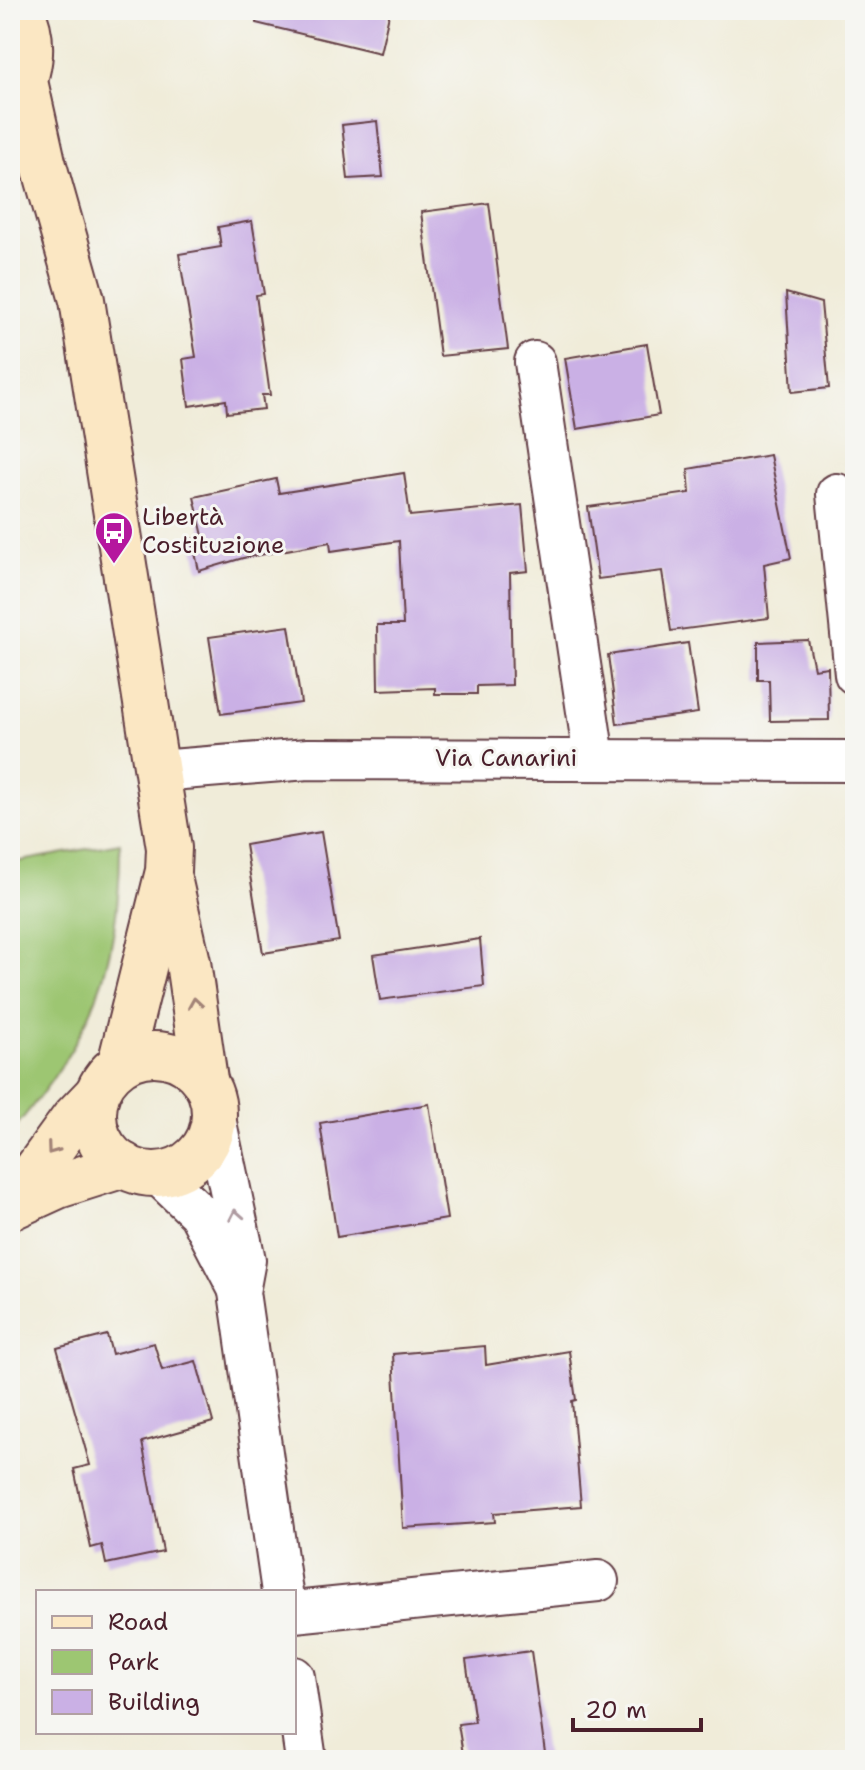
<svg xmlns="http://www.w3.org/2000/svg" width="865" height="1770" font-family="'Shantell Sans',sans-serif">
<rect width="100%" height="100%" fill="#f6f6f2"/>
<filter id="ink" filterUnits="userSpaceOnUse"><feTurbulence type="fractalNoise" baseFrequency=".0125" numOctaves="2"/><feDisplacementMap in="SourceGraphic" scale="16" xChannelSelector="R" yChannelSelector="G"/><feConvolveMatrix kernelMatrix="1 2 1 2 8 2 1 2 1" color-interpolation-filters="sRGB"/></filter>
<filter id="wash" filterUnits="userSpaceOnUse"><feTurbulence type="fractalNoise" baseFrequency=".006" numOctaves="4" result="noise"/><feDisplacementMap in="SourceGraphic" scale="32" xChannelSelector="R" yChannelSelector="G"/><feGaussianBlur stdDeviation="1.8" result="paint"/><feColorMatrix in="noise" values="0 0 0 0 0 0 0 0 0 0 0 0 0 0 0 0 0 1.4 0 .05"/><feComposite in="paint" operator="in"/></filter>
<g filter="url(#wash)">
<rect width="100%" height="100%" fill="#f0ecd9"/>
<!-- green -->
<path fill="#9dc672" stroke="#74724e" stroke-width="2" d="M 120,843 C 121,965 91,1041 10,1133 L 10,863 Z"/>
<g id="blocks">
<!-- building -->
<g fill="#cab0e5">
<polygon points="257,10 390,10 380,53 256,23"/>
<polygon points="377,121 383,177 348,179 342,125"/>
<polygon points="489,203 508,349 440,356 421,212"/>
<polygon points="252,221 264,294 256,295 270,395 262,395 264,409 227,413 226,400 189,406 183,359 196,357 179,254 221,247 218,227"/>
<polygon points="786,293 821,303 829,388 792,392"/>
<polygon points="647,344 659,415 577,429 565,358"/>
<polygon points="770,455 791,558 764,564 769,618 671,631 662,571 598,579 588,507 690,493 688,469"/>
<polygon points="404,473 410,516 522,505 528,571 510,573 512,685 477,686 477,694 435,694 435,688 378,690 377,625 403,625 399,541 331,551 330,542 243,558 199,571 192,539 203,536 194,497 276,479 279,493"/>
<polygon points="289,626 301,703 221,714 209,637"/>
<polygon points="808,640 814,669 828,667 829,720 770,721 769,680 758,680 758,642"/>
<polygon points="688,643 698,713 617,724 608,655"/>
<polygon points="321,832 339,941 263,953 245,845"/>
<polygon points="480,939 484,986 380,1000 373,955"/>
<polygon points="429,1104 447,1219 337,1237 320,1123"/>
<polygon points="107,1335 112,1354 154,1343 162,1370 196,1361 213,1422 142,1442 163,1552 106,1564 102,1545 91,1548 74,1469 90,1465 57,1348"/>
<polygon points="485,1346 486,1365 569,1351 576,1400 572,1401 581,1506 494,1513 495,1522 403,1528 393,1354"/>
<polygon points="531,1651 546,1760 464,1760 458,1724 475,1722 466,1660"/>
</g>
</g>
</g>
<g filter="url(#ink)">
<use href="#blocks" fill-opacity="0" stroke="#633e45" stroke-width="2"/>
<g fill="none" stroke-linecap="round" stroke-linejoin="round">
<defs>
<g id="street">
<polyline points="535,362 594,758"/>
<polyline points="837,494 855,674"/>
<polyline points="158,771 308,759 855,761"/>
<polyline points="215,1118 245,1260 239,1292 282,1592"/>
<polyline points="157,1173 199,1213 238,1288"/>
<polyline points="294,1612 598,1581"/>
<polyline points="294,1677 306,1760"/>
</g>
<g id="secondary">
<polyline points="25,81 43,162 82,300 169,848 168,871 120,1064"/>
<path d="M 11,106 C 31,77 37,42 21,10"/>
<polyline points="170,882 188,962 205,1080"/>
<circle cx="154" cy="1114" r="60"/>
<polyline points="10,1206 74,1118 97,1094"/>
<polyline points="12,1207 58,1186 124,1165"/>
</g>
</defs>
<!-- street casing -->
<use href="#street" stroke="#633e45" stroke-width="44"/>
<!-- secondary casing -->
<use href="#secondary" stroke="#633e45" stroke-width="48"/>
<!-- street -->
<use href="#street" stroke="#fff" stroke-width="40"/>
<!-- secondary -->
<use href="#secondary" stroke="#fbe7c3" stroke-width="44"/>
</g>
<!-- one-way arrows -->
<defs><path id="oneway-chevron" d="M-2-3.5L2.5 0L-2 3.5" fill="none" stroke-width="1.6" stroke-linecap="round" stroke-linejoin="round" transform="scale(2)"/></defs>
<g stroke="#a28377">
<use href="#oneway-chevron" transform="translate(195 1003) rotate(-99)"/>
<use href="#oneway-chevron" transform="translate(52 1149) rotate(126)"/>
</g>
<use stroke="#ae9aa0" href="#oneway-chevron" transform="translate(236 1215) rotate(-101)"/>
</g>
<!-- icons -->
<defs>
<symbol id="bus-pin" viewBox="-11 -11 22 30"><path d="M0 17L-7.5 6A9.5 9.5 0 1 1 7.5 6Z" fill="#b5179e" stroke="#f6f6f2"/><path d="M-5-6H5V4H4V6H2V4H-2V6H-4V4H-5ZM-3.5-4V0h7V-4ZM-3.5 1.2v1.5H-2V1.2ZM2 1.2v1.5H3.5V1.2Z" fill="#fff"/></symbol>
</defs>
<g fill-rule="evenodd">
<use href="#bus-pin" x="92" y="509" width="44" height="60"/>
</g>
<g text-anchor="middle" stroke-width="6" stroke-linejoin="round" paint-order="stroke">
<!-- poi labels -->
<g font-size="24" fill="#4a1f2b" stroke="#f6f6f2" text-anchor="start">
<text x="142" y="525">Libertà<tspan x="142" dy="28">Costituzione</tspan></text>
</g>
<!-- street labels -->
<g font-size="24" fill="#4a1f2b" stroke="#f6f6f2">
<text x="506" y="766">Via Canarini</text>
</g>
</g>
<!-- margin -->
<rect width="865" height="1770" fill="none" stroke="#f6f6f2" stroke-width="40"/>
<!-- legend -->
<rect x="36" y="1590" width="260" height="144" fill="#f6f6f2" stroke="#b1a0a2" stroke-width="2"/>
<rect x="52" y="1616" width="40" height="12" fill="#fbe7c3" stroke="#b1a0a2" stroke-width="2"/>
<text x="108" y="1630" font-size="24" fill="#4a1f2b">Road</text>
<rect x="52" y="1650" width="40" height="24" fill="#9dc672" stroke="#b1a0a2" stroke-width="2"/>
<text x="108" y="1670" font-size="24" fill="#4a1f2b">Park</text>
<rect x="52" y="1690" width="40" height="24" fill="#cab0e5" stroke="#b1a0a2" stroke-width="2"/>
<text x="108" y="1710" font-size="24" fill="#4a1f2b">Building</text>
<!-- scale -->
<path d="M573 1718v12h128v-12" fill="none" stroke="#4a1f2b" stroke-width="4"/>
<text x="585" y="1718" font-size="24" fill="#4a1f2b" stroke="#f6f6f2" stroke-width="6" paint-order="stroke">20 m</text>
</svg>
